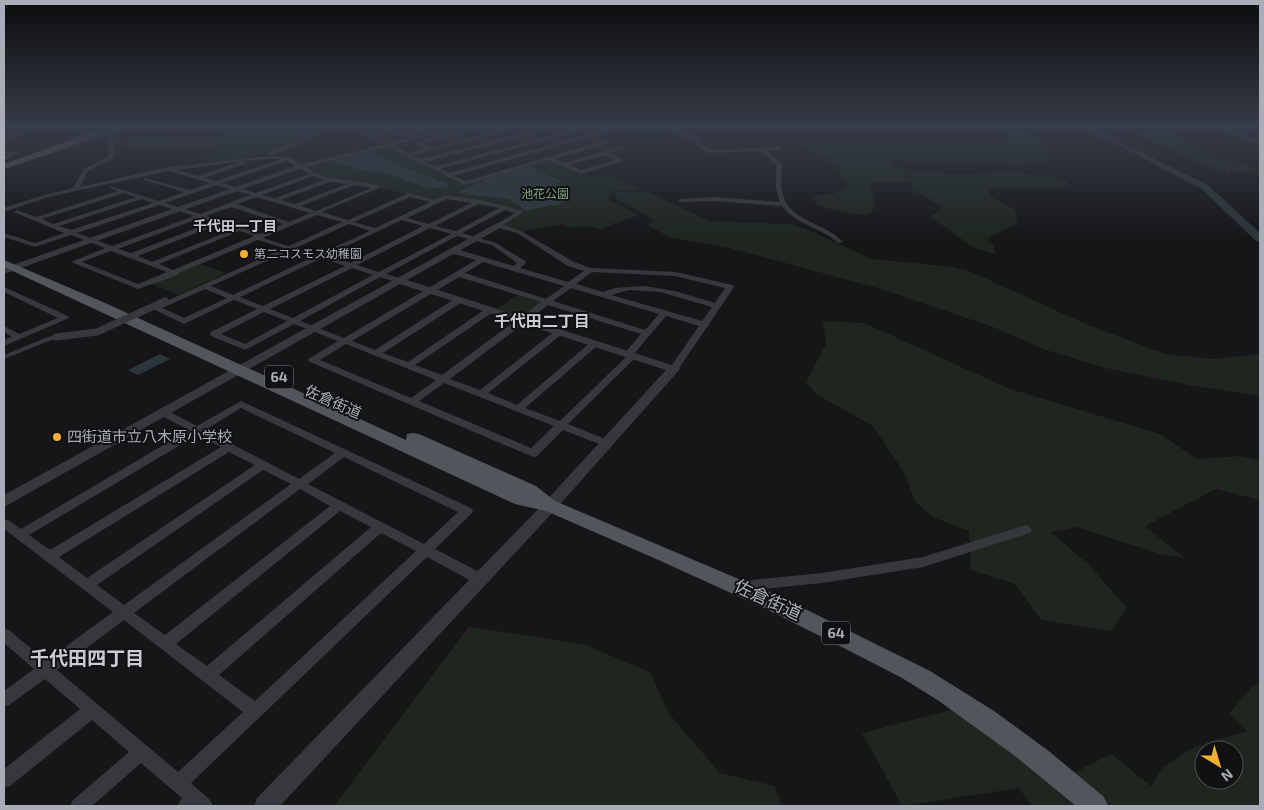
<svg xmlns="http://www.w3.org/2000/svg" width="1264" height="810" font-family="'Exo 2','Noto Sans JP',sans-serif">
<rect width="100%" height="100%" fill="#161618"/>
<!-- green -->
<g fill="#1e261f" fill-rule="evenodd">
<polygon points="237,126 318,126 324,130 259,155 232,162 192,159 206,157 218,147 154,149 126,147 125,139 147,137 176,140 218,139 218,135"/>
<path d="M 998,126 L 1022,126 L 1045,147 L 1049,157 L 1041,162 L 1019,163 L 888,160 C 902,180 991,172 1016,173 C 1033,174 1052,175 1069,181 L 1064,188 L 1010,187 L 989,189 L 989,196 L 1014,209 L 1018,223 L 988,238 L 993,244 L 995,254 L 972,247 L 930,216 L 942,211 L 941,206 L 911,189 L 913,182 L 870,183 L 875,206 L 874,209 L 867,215 L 848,213 L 819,206 L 811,196 L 833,194 L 845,189 L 846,184 L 837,168 L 825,157 L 807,150 L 803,144 C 847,138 890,143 934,145 C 960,146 986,149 1011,141 L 1007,132 Z"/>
<path d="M 1175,132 C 1186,153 1238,163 1260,168 L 1260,176 L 1230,170 L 1230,176 L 1134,133 Z"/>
<path d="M 388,144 L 465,182 L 548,158 L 588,176 L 607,174 L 644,190 L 611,191 L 609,200 L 638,215 L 600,229 C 586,223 574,231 562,224 L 519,232 L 497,226 L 517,214 L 504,208 L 446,197 L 436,202 L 378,187 L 329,180 L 300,166 Z"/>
<polygon points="616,192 649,192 709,221 791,224 815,233 872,259 952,267 969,271 1088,325 1165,354 1214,359 1257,354 1260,352 1260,396 1189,385 1106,368 1046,350 996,328 881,289 730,248 671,238 649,226 653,219 615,198"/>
<polygon points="200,264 226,273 178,295 151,284"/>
<polygon points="517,295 543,303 523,318 497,309"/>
<polygon points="823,321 864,323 1010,389 1160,434 1197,459 1242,456 1260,460 1260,500 1216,489 1145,526 1184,558 1160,554 1077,527 1051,532 1089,565 1127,608 1111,631 1041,620 1015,584 971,570 969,531 935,518 915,502 906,476 873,426 816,394 806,382 826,344"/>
<polygon points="469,627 583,644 650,672 669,714 720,773 774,786 782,806 334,806"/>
<path d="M 1260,684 L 1260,806 L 1032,806 L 1019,788 L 902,806 L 862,733 L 955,709 L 1052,784 L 1111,754 L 1151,786 L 1162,768 L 1194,747 L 1247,731 L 1229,713 L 1254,685 ZM 1204,750 L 1234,750 L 1234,780 L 1204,780 Z"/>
</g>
<!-- water -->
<g fill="#2c353c">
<polygon points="368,151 374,155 450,185 444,189 424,187 389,174 355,169 329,160"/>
<polygon points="527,166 562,181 556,183 569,189 569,200 554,206 551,205 526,211 509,199 456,193 483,181 481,180"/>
<polygon points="160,354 170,359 138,375 128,370"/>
</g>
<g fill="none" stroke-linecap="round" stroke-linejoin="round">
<!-- river -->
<polygon fill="#2c353c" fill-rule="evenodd" points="1080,126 1089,126 1208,185 1260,233 1260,242 1256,241 1202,189"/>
<!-- pedestrian -->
<g fill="#37383d" fill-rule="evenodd">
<polygon points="257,236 319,256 320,257 315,258 255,239 255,237"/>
<polygon points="56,335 58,336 59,337 58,338 49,341 4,359 4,355 45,338"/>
</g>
<!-- minor -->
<g fill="#37383d" fill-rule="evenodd">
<polygon points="36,126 41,126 4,141 4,138"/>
<polygon points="101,126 106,126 55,150 50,149"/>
<path d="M 125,126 L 174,127 L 176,128 L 174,129 L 122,129 L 109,134 L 109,136 L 115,142 L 114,158 L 88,171 L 80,187 L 169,167 L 269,156 L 266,154 L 267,153 L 302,139 L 325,126 L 330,126 L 306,141 L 269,156 L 289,157 L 315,173 L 330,178 L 378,185 L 381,187 L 322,212 L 348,220 L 409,193 L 435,200 L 446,195 L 486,201 L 522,211 L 522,213 L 503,225 L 521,231 L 574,262 L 591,268 L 675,272 L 733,285 L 734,287 L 709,324 L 710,325 L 707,327 L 677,371 L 674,372 L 669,369 L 699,326 L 666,316 L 634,354 L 637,356 L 635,358 L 568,424 L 610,441 L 611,443 L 610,445 L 602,445 L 563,430 L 537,456 L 533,457 L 310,362 L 308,360 L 310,358 L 338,341 L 294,324 L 245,350 L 211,336 L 210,334 L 211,332 L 257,309 L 234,300 L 184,324 L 151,308 L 342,222 L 317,215 L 179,273 L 178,275 L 138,289 L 71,262 L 105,248 L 71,235 L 35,247 L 4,237 L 4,233 L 35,243 L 64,233 L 14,212 L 17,210 L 36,217 L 118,191 L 110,188 L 110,186 L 159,201 L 184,192 L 144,180 L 144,178 L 190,190 L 210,183 L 169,171 L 48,197 L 4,212 L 4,208 L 44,195 L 73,188 L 84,169 L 108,157 L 109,142 L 104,136 L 76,145 L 74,142 ZM 265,159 L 281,159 L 216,181 L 204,178 L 245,164 L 246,163 L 243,161 ZM 243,161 L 198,176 L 177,170 ZM 287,161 L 309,174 L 256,193 L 222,183 ZM 313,176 L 324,180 L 275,198 L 262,195 ZM 330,182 L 347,184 L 295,204 L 281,200 ZM 217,185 L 250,195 L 200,214 L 165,203 ZM 354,185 L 371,188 L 316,211 L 301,206 ZM 124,193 L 136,197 L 53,224 L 42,219 ZM 257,197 L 310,213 L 289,222 L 237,204 ZM 410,197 L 430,202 L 375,228 L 354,222 ZM 142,199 L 153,203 L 71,230 L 59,226 ZM 447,199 L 471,203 L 429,224 L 407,218 ZM 478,204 L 499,208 L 456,231 L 435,226 ZM 159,205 L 194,216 L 112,246 L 77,233 ZM 231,207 L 283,224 L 260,234 L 206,216 ZM 505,210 L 515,213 L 495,225 L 495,227 L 517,233 L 568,266 L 584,271 L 568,282 L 520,268 L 526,263 L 525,261 L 496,243 L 462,233 ZM 200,218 L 212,222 L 131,253 L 118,249 ZM 402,220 L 423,226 L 350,263 L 328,255 ZM 219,224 L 234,229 L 152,262 L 138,256 ZM 349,224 L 370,231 L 321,253 L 317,253 L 317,255 L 233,295 L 211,286 ZM 430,228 L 451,234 L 379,272 L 357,265 ZM 240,231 L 254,236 L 173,270 L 159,264 ZM 457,236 L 492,245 L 517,263 L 514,266 L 456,249 L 450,249 L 450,253 L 476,260 L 344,338 L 300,321 L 380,277 L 399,283 L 402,283 L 402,279 L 386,274 ZM 111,251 L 167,272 L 138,284 L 82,262 ZM 322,258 L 345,266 L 263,306 L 240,297 ZM 483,262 L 564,286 L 546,299 L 465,273 ZM 352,268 L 373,275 L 293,318 L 270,309 ZM 592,272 L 675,276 L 725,288 L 715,303 L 675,291 L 644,286 L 615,288 L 603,292 L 576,284 ZM 459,277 L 541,302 L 442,375 L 415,365 L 493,312 L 493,308 L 487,308 L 408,362 L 383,353 L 462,302 L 462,298 L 456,298 L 375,350 L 352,341 ZM 571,288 L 659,314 L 645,330 L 553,301 ZM 205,289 L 227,298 L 184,318 L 162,308 ZM 629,290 L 660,292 L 712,307 L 702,321 L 611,295 ZM 548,305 L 641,334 L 623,355 L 626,357 L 560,421 L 525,408 L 597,346 L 598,344 L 597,342 L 591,342 L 517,405 L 488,393 L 562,334 L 563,332 L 562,330 L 556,330 L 480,390 L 450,379 ZM 264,312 L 287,321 L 245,344 L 221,334 ZM 346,344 L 436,380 L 411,398 L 320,360 ZM 444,383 L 554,426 L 531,448 L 419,401 Z"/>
<path d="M 347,126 L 352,126 L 356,128 L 376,126 L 376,127 L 361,130 L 368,133 L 411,126 L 411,127 L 395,130 L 402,133 L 446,126 L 444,127 L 402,136 L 390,132 L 372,136 L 409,153 L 426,149 L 415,144 L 415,142 L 485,126 L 491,126 L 422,143 L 431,148 L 520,126 L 526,126 L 413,155 L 421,159 L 554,126 L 560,126 L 426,162 L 436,166 L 589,126 L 595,126 L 440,169 L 450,173 L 611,128 L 610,126 L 614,126 L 616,129 L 454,176 L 466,181 L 606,140 L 608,143 L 554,159 L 564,163 L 623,146 L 626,148 L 610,153 L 623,159 L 623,161 L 581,174 L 548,160 L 465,185 ZM 604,155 L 616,160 L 581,170 L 569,165 Z"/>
<path d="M 658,126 L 663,126 L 698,138 L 705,147 L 712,150 L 780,147 L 780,149 L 778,150 L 765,150 L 782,163 C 782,173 780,185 783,195 C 790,222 827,223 843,242 L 838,243 C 821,227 796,225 782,206 L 714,201 L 679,202 L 679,200 L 681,199 L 714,197 L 780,202 L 776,189 L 776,164 L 759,151 L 709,153 L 701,149 L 694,140 L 667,130 L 625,133 L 623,132 L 661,128 Z"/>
<polygon points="4,150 20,153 4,160 4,156 10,154 4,154"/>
<polygon points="4,287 68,316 69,318 4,346 4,340 12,337 4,332 4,326 19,334 58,318 4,292"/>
<path d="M 241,401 L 471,508 L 473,511 L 471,514 L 435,549 L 485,575 L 487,579 L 485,583 L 480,584 L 475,583 L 427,557 L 191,783 L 210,800 L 213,806 L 177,806 L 182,798 L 141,763 L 92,806 L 70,806 L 73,800 L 129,752 L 92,720 L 10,786 L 4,788 L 4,769 L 80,709 L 45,679 L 9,705 L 4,707 L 4,691 L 34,669 L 4,643 L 4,628 L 9,630 L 46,661 L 113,612 L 4,529 L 4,519 L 8,520 L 21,529 L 189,430 L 160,415 L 159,413 L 160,411 L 168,411 L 197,426 ZM 241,408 L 335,453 L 299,479 L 205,430 ZM 197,435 L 221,447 L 50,550 L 29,535 ZM 229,452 L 255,465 L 87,578 L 59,557 ZM 344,457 L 458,512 L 424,544 L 308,484 ZM 263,470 L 291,484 L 124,605 L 97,585 ZM 300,489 L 330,506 L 165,635 L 134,613 ZM 340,511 L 371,527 L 207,666 L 176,644 ZM 381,533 L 416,551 L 255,701 L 219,675 ZM 124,620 L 243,712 L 178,772 L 57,670 Z"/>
<polygon points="1026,525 1030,527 1032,530 1030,533 923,567 822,583 741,591 736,590 734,586 736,582 741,581 822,573 923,557"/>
</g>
<!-- tertiary -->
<g fill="#37383d" fill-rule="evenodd">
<polygon points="460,126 469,126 302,168 4,274 4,268 298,165"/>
<polygon points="1214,126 1221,126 1260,141 1260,145"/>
<polygon points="497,223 500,224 500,228 407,280 678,367 680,369 555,510 280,806 254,806 257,798 545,502 666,370 400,284 4,507 4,495"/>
</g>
<!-- primary -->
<g fill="#53555c" fill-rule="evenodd">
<polygon points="110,126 119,126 72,146 4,169 4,164"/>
<polygon points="4,260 103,302 406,440 407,434 413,433 419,434 536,486 555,501 779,596 930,671 994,711 1050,752 1104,797 1108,806 1076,806 1015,756 939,701 902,678 836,644 764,608 654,558 546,511 515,504 4,267"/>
</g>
<!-- pedestrian-bridge -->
<polyline stroke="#37383d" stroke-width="7" points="56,337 97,332 165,301"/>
</g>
<!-- sky -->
<linearGradient id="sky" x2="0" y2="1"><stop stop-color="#0c0c0d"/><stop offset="0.53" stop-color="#363c48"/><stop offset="1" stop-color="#363c48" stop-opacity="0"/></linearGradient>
<rect width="1264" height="239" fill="url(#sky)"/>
<!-- markers -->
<g fill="#f2b134" stroke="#111113" stroke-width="2">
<circle cx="244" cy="254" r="5"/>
<circle cx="57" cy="437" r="5"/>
</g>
<g text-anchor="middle" stroke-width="4" stroke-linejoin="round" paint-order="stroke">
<!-- far-park labels -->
<g font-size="12" fill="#7fa381" stroke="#111113">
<text x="545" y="198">池花公園</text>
</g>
<!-- far-poi labels -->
<g font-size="12" fill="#a8adb8" stroke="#111113" text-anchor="start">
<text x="254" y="258">第二コスモス幼稚園</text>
</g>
<!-- far-neighbourhood labels -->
<g font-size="14" font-weight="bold" fill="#c9ccd4" stroke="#111113">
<text x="235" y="231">千代田一丁目</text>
</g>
<!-- shield labels -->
<g fill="#111113" stroke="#7b7e86" stroke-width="1">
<rect x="265" y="365.5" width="28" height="23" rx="4"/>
<rect x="822" y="621.5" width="28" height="23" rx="4"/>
</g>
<g font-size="14" font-weight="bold" fill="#a8adb8">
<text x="279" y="382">64</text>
<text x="836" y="638">64</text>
</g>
<!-- street labels -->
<g font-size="15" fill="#a8adb8" stroke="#111113">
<text transform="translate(333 402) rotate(24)" y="5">佐倉街道</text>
</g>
<!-- poi labels -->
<g font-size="15" fill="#a8adb8" stroke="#111113" text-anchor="start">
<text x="67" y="442">四街道市立八木原小学校</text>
</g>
<!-- neighbourhood labels -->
<g font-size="16" font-weight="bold" fill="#c9ccd4" stroke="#111113">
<text x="542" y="327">千代田二丁目</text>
</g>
<!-- near-street labels -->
<g font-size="18" fill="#a8adb8" stroke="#111113">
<text transform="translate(768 600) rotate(25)" y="6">佐倉街道</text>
</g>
<!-- near-neighbourhood labels -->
<g font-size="19" font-weight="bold" fill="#c9ccd4" stroke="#111113">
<text x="87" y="665">千代田四丁目</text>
</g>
</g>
<!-- border -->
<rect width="1264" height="810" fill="none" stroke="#a8adb8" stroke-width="10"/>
<!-- north arrow -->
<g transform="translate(1219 765) rotate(142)"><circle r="24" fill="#111113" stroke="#4d4f55"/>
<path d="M0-4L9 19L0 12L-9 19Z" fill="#f2b134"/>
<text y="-8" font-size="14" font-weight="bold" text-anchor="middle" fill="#a8adb8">N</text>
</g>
</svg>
